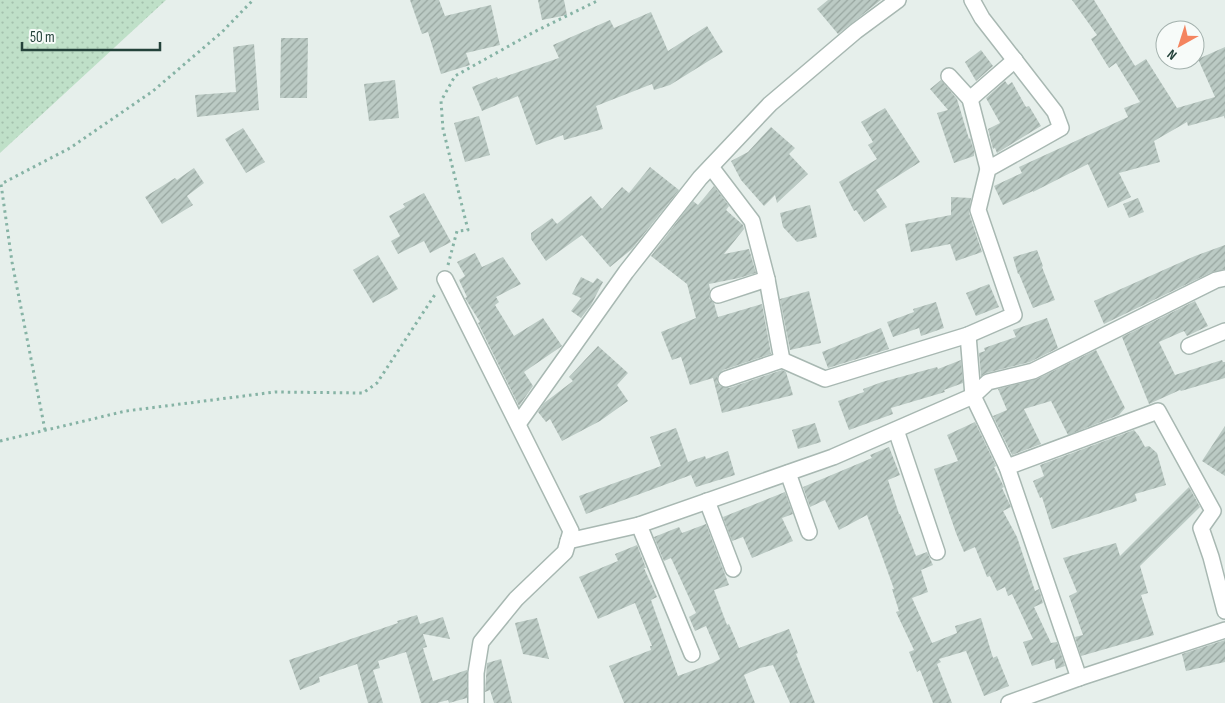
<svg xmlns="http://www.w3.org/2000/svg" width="1225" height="703" font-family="'Sofia Sans Condensed',sans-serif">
<defs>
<pattern id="grass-dots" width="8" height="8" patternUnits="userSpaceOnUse" patternTransform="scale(1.25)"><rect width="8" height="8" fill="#bfe0c8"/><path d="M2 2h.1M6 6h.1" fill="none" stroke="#a4c1ad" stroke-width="1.8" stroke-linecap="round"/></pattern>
<pattern id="building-hatch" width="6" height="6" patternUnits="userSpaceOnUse" patternTransform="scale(1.25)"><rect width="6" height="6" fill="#bbcac4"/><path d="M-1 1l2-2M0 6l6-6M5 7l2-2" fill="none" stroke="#98a6a0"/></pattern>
</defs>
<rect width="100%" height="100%" fill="#e6efeb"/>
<!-- grass -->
<polygon fill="url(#grass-dots)" points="0,0 166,0 0,153"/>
<!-- building -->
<g fill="url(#building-hatch)">
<polygon points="410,0 439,0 445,16 491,5 500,45 466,53 470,65 441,74 428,32 422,34"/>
<polygon points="538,0 564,0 567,15 542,20"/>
<polygon points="828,0 881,0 838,34 817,9"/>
<polygon points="1072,0 1094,0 1135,66 1146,59 1177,108 1215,97 1198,59 1225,47 1225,119 1224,116 1188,126 1187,122 1154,141 1160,162 1119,173 1131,197 1108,208 1088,164 1033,192 1033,191 1003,205 994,186 1022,173 1019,167 1128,117 1124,108 1140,102 1116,63 1109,68 1091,39 1097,35"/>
<polygon points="651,12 668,51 707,26 723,52 670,85 654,90 652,84 596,106 603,129 564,140 563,135 536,145 518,96 482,111 472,87 497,77 498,79 559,58 553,45 610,20 614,28"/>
<polygon points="281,38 308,38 307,98 280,98"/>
<polygon points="254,44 259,110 197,117 195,95 236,92 233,47"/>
<polygon points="981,50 993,66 976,81 965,62"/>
<polygon points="395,80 399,118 369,121 364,84"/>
<polygon points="941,80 957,99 969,139 970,138 974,151 974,156 954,163 937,113 948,110 930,89"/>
<polygon points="1005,81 1008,85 1012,82 1026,107 1029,106 1041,126 997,153 995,148 993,149 988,129 1000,123 986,98"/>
<polygon points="885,108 920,162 876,190 887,207 864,222 856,210 854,211 839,182 877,159 868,145 873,142 861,122"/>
<polygon points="479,116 490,155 465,162 454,123"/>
<polygon points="771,127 795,148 789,154 808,174 777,203 775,195 764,206 741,180 731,161 748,152"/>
<polygon points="243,128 265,162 246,173 225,139"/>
<polygon points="650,167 679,190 632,249 610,267 582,235 546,261 531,239 531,233 552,218 557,224 591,196 602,209 622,187 629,193"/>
<polygon points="194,168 204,183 187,196 193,205 162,224 145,197 175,178 177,180"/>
<polygon points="714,186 729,206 726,210 743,225 744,229 724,254 749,249 756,273 739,278 709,284 710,290 709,298 714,303 718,317 762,304 771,354 723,370 717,377 717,382 720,386 729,388 782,370 786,372 793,395 722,413 713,378 690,385 681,357 672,360 661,332 696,318 687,284 651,256 693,201 698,205"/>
<polygon points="424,193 451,242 430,253 424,241 398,254 391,241 400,236 389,216 405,207 403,204"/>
<polygon points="951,197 971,198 969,213 982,252 956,261 950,244 911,252 905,224 951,215"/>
<polygon points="1138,198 1144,212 1129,218 1123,204"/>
<polygon points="810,205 817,237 797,242 783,227 780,213"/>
<polygon points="1225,245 1225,269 1212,272 1104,324 1094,301 1195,256"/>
<polygon points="1037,250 1043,266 1042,267 1055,300 1033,308 1019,274 1018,274 1013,257"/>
<polygon points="475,253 482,267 503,257 521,284 496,297 499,302 495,305 514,336 543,318 562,346 524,372 533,386 519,406 478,323 480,322 465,298 467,297 459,280 465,276 457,262"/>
<polygon points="378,255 398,289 373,303 353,270"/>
<polygon points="581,277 593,283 597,278 603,282 591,305 581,318 571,311 581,298 572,294"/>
<polygon points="989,284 999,307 976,316 966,293"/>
<polygon points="809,291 821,343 790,350 780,299"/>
<polygon points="1195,301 1208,326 1187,336 1184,331 1159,342 1175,375 1222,360 1223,362 1225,362 1225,378 1181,391 1180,390 1149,404 1122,337"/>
<polygon points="936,302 944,328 921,336 919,328 893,337 887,322 914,312 913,309"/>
<polygon points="1047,318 1058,348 1030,362 986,373 981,376 979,353 985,351 984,348 1016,337 1013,330"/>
<polygon points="881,328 889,349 828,368 822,352"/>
<polygon points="598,346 628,373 617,385 628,401 600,421 562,441 550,419 546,422 538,412 544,403 573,381 569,377"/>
<polygon points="1096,350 1125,408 1119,415 1068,435 1051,401 1024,409 1041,444 1012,455 993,416 1007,410 998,389 1037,379"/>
<polygon points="961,360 963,383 944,390 945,392 891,408 893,414 849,430 838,401 864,392 863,389 882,382 937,367 938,369"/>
<polygon points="975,422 996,466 994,467 1004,487 1002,488 1011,507 1003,511 1017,537 1035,591 1039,589 1043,603 1034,607 1051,643 1057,642 1065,666 1056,669 1054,659 1032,666 1023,642 1033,639 1012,594 1008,596 1005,587 997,591 990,576 987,577 975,547 964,552 956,533 934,469 958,461 947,435"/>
<polygon points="815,423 821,442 798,449 792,430"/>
<polygon points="1225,426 1225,476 1202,461"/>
<polygon points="676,428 688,462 705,456 706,459 728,451 735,475 696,487 691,475 586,514 579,496 661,466 650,437"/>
<polygon points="1134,430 1139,436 1145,447 1149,446 1157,453 1166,485 1135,494 1137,501 1052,529 1042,497 1040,498 1033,481 1044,476 1040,465"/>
<polygon points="889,447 900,475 888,480 899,514 900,514 916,556 927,552 933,565 921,570 928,592 912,598 932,643 957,633 955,626 981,618 993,658 997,656 1009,686 984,696 966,651 939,659 941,662 937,664 952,703 933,703 920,670 917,672 909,652 914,650 896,612 899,611 892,589 894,589 867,515 839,530 825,500 810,507 803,487 872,458 870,455"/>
<polygon points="1189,487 1200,507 1140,566 1148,593 1141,595 1154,635 1081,656 1075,637 1083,635 1069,596 1077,592 1063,558 1116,543 1120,556"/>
<polygon points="785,492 793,514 782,518 793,541 752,558 743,537 732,541 723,517"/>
<polygon points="706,524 729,585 714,590 727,625 729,624 739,648 789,629 798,653 796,654 815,703 790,703 773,665 760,668 744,675 755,703 624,703 609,666 651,650 650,646 652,646 635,603 598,619 579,577 618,561 615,554 637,545 646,568 644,568 657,597 651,600 678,676 713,663 720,659 706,626 695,631 689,617 696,613 671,558 664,561 654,537 679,527 682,533"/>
<polygon points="417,615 420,624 443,617 450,639 423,634 427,647 423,648 433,681 467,670 467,698 449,703 448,700 437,703 421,703 406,652 378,661 380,668 373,670 383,703 368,703 357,664 319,677 320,682 300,690 289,660 398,623 397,621"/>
<polygon points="537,618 549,659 523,654 515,623"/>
<polygon points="1225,640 1225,662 1186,671 1182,654"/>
<polygon points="501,659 508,686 512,703 494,703 490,690 485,692 487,663"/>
</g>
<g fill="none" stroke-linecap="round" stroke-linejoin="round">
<defs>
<g id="street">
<polyline points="949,76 970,99 988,169"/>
<polyline points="970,99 1015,60"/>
<polyline points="711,167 752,221 767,279 782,360"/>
<polyline points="445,279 571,531 565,552 516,599 481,642 476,673 476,703"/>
<polyline points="718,295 767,279"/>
<polyline points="968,335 973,396 1007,467 1079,678"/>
<polyline points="1189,346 1225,331"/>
<polyline points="726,379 782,360 825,379 968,335 1014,315 978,210 988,169 1061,128 1055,112 982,18 972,0"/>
<polyline points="518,424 626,272 700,178 770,104 856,31 898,0"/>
<polyline points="896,430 937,552"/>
<polyline points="1007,467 1158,411 1213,511 1201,528 1211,557 1225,611"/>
<polyline points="788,473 809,532"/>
<polyline points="707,501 733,569"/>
<polyline points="639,525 692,654"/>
<polyline points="568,541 639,525 833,457 973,396 988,382 1033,371 1216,280 1225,278"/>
<polyline points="1009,703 1079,678 1225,630"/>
</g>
</defs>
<!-- street casing -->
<use href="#street" stroke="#a8b8b2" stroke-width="18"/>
<!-- path -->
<g stroke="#86b3a5" stroke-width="3" stroke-dasharray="2.5 4" stroke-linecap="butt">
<polyline points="448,265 457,231 468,230 443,129 441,101 455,76 534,32 599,0"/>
<polyline points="45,430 12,262 1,184 70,148 153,91 222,32 253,0"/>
<polyline points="0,441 126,411 275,392 363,393 377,383 436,293"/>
</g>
<!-- street -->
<use href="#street" stroke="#fff" stroke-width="15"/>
</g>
<!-- north arrow -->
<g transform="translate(1180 45) rotate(219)"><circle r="24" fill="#f7fbf9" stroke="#a3b1ad"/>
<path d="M0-4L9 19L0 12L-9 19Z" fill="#f4845f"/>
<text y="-8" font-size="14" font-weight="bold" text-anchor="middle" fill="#24423a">N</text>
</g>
<!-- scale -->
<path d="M22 42v8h138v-8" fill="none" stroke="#24423a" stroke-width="2.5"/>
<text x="30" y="42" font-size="15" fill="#24423a" stroke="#f7fbf9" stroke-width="4" paint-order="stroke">50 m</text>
</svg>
